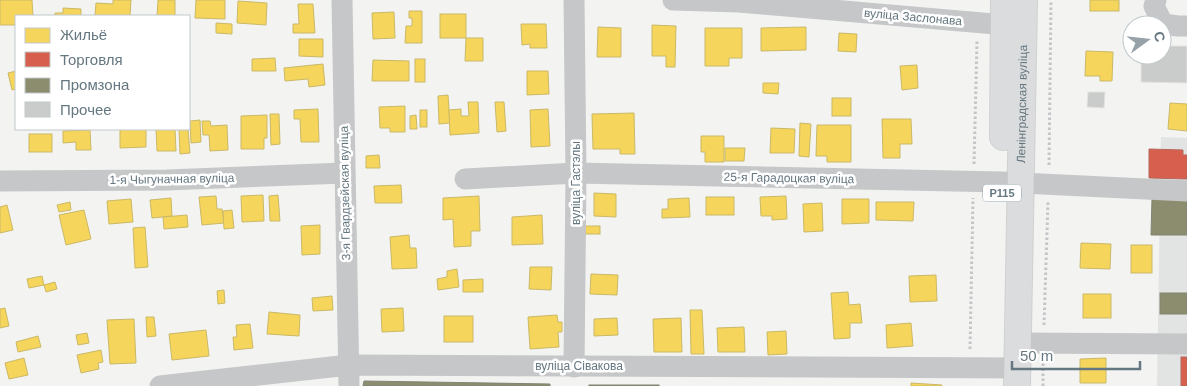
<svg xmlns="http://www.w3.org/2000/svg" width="1187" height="386" font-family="Arial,sans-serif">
<rect width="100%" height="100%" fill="#f3f3f2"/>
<!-- built -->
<polygon fill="#e2e4e3" points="1161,137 1187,138 1187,386 1157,386"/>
<!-- homes -->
<g fill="#f6d55c" stroke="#cab967">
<polygon points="0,0 32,0 33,16 16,16 16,25 0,25"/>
<polygon points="113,0 131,0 130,16 95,16 96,3 113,4"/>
<polygon points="158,0 175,0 175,16 157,16"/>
<polygon points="196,0 225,0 225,19 195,18"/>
<rect x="1090" y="0" width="29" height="11"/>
<polygon points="238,1 267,3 266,25 237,23"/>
<polygon points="298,4 313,4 315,33 293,33 293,24 299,24"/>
<polygon points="63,8 81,9 81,16 55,16 55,13 63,13"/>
<polygon points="409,11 422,11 422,43 405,43 406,26 412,26 412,18 409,18"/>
<polygon points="394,12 395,38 373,39 372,13"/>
<rect x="440" y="14" width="26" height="24"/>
<polygon points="216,23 232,24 232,34 216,33"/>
<polygon points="521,24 546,24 547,48 530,48 530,44 522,45"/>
<polygon points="652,25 676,26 675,67 666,67 666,56 652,56"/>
<polygon points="598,27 621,28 621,57 597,57"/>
<polygon points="806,27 806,50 761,51 761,28"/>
<polygon points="705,28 742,28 742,58 729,58 729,66 705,66"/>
<polygon points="839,33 857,34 856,52 838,51"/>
<polygon points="466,38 483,38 483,61 465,61"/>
<polygon points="299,39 323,39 323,57 299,56"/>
<polygon points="1086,51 1113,52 1112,81 1100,81 1100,76 1085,76"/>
<polygon points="275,58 276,71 252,71 252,59"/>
<rect x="415" y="59" width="10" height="23"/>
<polygon points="373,60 409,61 409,81 372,81"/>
<polygon points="323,64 325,85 309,87 308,79 285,81 284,68"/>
<polygon points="917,65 918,88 902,90 900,66"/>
<polygon points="16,71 16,89 12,90 8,73"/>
<polygon points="527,71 548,71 549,94 527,95"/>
<polygon points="763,83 779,83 778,94 763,93"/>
<polygon points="448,95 450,123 439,124 438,96"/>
<rect x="832" y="98" width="19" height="18"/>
<polygon points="468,102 478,102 479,133 450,135 449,110 461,109 461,116 469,116"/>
<polygon points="495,102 504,102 506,131 497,132"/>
<polygon points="1170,103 1187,104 1187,131 1168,129"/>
<polygon points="405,106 405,132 390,132 390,128 380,128 379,107"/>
<polygon points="318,109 319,142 301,142 300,119 294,119 294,110"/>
<polygon points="548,109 550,146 531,147 530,110"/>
<rect x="420" y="110" width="7" height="17"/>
<polygon points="634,113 635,154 620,154 620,149 593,149 592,114"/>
<polygon points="270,114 279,114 280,144 271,145"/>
<polygon points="267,115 267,138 264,138 264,149 241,149 241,116"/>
<polygon points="416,115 417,129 410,129 410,116"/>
<polygon points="882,119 911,119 912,144 900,144 900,158 883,158"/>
<polygon points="200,120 201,142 191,143 190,121"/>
<polygon points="202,121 210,121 211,126 227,125 228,150 210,151 209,135 203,135"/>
<polygon points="800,123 811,124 809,157 799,156"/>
<polygon points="817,125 851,125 851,162 827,162 827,156 816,156"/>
<polygon points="771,128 795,129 794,153 770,153"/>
<polygon points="120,129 146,129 146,147 120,148"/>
<polygon points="156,129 175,129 176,151 157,151"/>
<polygon points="179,129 188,129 190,153 180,154"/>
<polygon points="90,130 91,150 76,150 76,142 63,143 63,131"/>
<rect x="29" y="134" width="23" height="18"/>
<polygon points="701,136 724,136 724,162 705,162 705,152 701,152"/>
<polygon points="725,148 745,148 744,161 725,161"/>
<polygon points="379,155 380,168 366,168 366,156"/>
<polygon points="401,185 402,203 375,203 374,186"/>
<polygon points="594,193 616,194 616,217 594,216"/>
<polygon points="263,195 264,221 242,222 241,196"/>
<polygon points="278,195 280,221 270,221 269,196"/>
<polygon points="216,196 217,209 222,209 224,223 202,225 199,197"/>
<polygon points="479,196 480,231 471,231 471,246 454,247 453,219 443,220 443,198"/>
<polygon points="786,196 787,219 772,220 772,216 761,216 760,197"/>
<rect x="706" y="197" width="28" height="18"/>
<polygon points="171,198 172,216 152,218 150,200"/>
<polygon points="689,198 690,217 662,218 662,209 668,209 668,199"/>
<polygon points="131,199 133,222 109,224 107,201"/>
<polygon points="842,199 869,199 869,223 842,224"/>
<polygon points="70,202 71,210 59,212 57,205"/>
<polygon points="876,202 914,202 913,221 876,220"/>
<polygon points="822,203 823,231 804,232 803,204"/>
<polygon points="7,205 13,230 0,233 0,207"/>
<polygon points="84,210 91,239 66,245 59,215"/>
<polygon points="232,210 234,228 224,229 223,211"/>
<polygon points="187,215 188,227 164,229 163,217"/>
<polygon points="542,215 543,244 512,245 512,217"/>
<polygon points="320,225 320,254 302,255 301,226"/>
<rect x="585" y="226" width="15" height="8"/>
<polygon points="145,227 148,267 135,268 133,228"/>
<polygon points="409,235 410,248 416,248 417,268 392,269 390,237"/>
<polygon points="1081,243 1111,244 1110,269 1080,268"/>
<rect x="1131" y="245" width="21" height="28"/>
<polygon points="530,267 552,267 551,290 529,289"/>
<polygon points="457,269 459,287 438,290 437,279 447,277 447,271"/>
<polygon points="591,274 618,275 617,295 590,294"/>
<polygon points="936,275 937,301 910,302 909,276"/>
<polygon points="42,276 44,285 29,288 27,279"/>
<polygon points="483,279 483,292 463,292 463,280"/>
<polygon points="55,282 57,289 46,292 44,285"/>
<polygon points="224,290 225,303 218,304 217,291"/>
<polygon points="848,292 849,305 860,304 862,323 850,323 850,338 834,339 831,293"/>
<rect x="1083" y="294" width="28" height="24"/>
<polygon points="332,296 333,310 313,311 312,298"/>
<polygon points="5,308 9,326 0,328 0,309"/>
<polygon points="403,308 404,331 382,332 381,309"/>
<polygon points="690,310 702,310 704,354 691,354"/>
<polygon points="269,312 300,315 299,336 267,334"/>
<polygon points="557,315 558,322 562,322 562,332 558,332 559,347 530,349 528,317"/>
<rect x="444" y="316" width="29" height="26"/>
<polygon points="146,317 154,317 156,336 147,337"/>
<polygon points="617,318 618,335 594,336 594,319"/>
<polygon points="681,318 682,352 654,352 653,319"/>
<polygon points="134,319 136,363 110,364 107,320"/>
<polygon points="911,323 913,346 887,348 886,325"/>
<polygon points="250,324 253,348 234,350 233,337 237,337 236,325"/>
<polygon points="744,327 745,352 718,352 717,328"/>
<polygon points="206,330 209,356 172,360 169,334"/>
<polygon points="786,331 787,354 768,355 767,332"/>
<polygon points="87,333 89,343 78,345 76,335"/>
<polygon points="38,336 41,347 18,352 16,342"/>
<polygon points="101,350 103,362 98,363 99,369 81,373 77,355"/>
<polygon points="24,358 28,375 9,379 5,363"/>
<polygon points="1106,358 1106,383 1080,383 1080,359"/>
<polygon points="911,383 942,385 941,386 911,386"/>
</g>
<!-- shops -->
<g fill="#d6604d" stroke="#b4675c">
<polygon points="1149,149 1183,150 1183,155 1187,155 1187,179 1149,178"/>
<rect x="1181" y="357" width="6" height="29"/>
</g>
<!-- industry -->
<g fill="#8c8c6e" stroke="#808673">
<polygon points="1152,198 1187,198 1187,235 1151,235"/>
<rect x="1160" y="293" width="27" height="21"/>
<polygon points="364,381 550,384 550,386 363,386"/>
<rect x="589" y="385" width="70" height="1"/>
</g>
<!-- building -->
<g fill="#cacccc" stroke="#e2e2e2">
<polygon points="1162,46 1187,46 1187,83 1141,82 1141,55 1162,55"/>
<polygon points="1088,92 1105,92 1104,108 1087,107"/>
</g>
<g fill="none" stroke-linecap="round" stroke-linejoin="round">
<defs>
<g id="major">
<polyline points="1003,137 1004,0"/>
<path id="s1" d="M 1017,386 L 1024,0"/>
</g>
</defs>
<!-- major casing -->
<use href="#major" stroke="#cfd0d0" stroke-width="28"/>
<!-- path -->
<g stroke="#c3c5c6" stroke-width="3" stroke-dasharray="2.5 2.5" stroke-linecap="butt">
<polyline points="974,164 977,41"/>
<polyline points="1049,165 1051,0"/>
<polyline points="1044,325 1048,202"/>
<polyline points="970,349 973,198"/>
<polyline points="1043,386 1043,362"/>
</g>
<!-- minor -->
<g stroke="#c5c7c8" stroke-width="21">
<polyline points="342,0 349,386"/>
<polyline points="673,0 739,2 1019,26"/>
<polyline points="1156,0 1154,6 1163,24 1178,26 1187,26"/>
<polyline points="465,179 576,173 1002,182 1187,191"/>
<polyline points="0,181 167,180 344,173"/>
<polyline points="1017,343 1187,344"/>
<polyline points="574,367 576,173 574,0"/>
<polyline points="160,386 349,365 1018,368"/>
</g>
<!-- major -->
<use href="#major" stroke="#dbdcdd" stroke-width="26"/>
</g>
<g text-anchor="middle" stroke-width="5" stroke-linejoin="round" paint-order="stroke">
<!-- shield labels -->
<rect fill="#fff" stroke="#93a0a6" stroke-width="1" x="983" y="184.5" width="38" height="17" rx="4"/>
<g font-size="11" font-weight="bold" fill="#657780">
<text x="1002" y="197">Р115</text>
</g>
<!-- street labels -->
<g font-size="12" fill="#657780" stroke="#fff">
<text transform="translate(913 17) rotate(5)" y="4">вуліца Заслонава</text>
<text dy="4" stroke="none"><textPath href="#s1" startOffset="282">Ленінградская вуліца</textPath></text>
<text transform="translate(789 178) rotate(1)" y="4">25-я Гарадоцкая вуліца</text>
<text transform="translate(172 179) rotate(-1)" y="4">1-я Чыгуначная вуліца</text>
<text transform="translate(576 183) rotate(-90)" y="4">вуліца Гастэлы</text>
<text transform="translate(345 193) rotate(-91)" y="4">3-я Гвардзейская вуліца</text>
<text x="579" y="370">вуліца Сівакова</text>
</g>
</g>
<!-- legend -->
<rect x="15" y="15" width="175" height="115" fill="#ffffff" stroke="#c1c9cc"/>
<rect x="25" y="28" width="25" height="15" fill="#f6d55c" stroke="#c1c9cc"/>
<text x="60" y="40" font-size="15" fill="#657780">Жильё</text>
<rect x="25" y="52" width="25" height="15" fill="#d6604d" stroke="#c1c9cc"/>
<text x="60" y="65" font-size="15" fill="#657780">Торговля</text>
<rect x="25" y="78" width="25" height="15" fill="#8c8c6e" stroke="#c1c9cc"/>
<text x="60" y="90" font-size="15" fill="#657780">Промзона</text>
<rect x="25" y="102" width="25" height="15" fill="#cacccc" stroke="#c1c9cc"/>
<text x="60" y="115" font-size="15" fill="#657780">Прочее</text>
<!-- north arrow -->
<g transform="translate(1147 40) rotate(75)"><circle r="24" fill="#ffffff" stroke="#c1c9cc"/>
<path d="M0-4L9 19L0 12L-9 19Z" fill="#97a2a8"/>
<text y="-8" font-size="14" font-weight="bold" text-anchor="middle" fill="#657780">С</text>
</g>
<!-- scale -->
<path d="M1012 361v8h128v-8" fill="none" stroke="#657780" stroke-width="2.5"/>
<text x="1020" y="361" font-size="15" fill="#657780" stroke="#ffffff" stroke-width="4" paint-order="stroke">50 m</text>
</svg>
